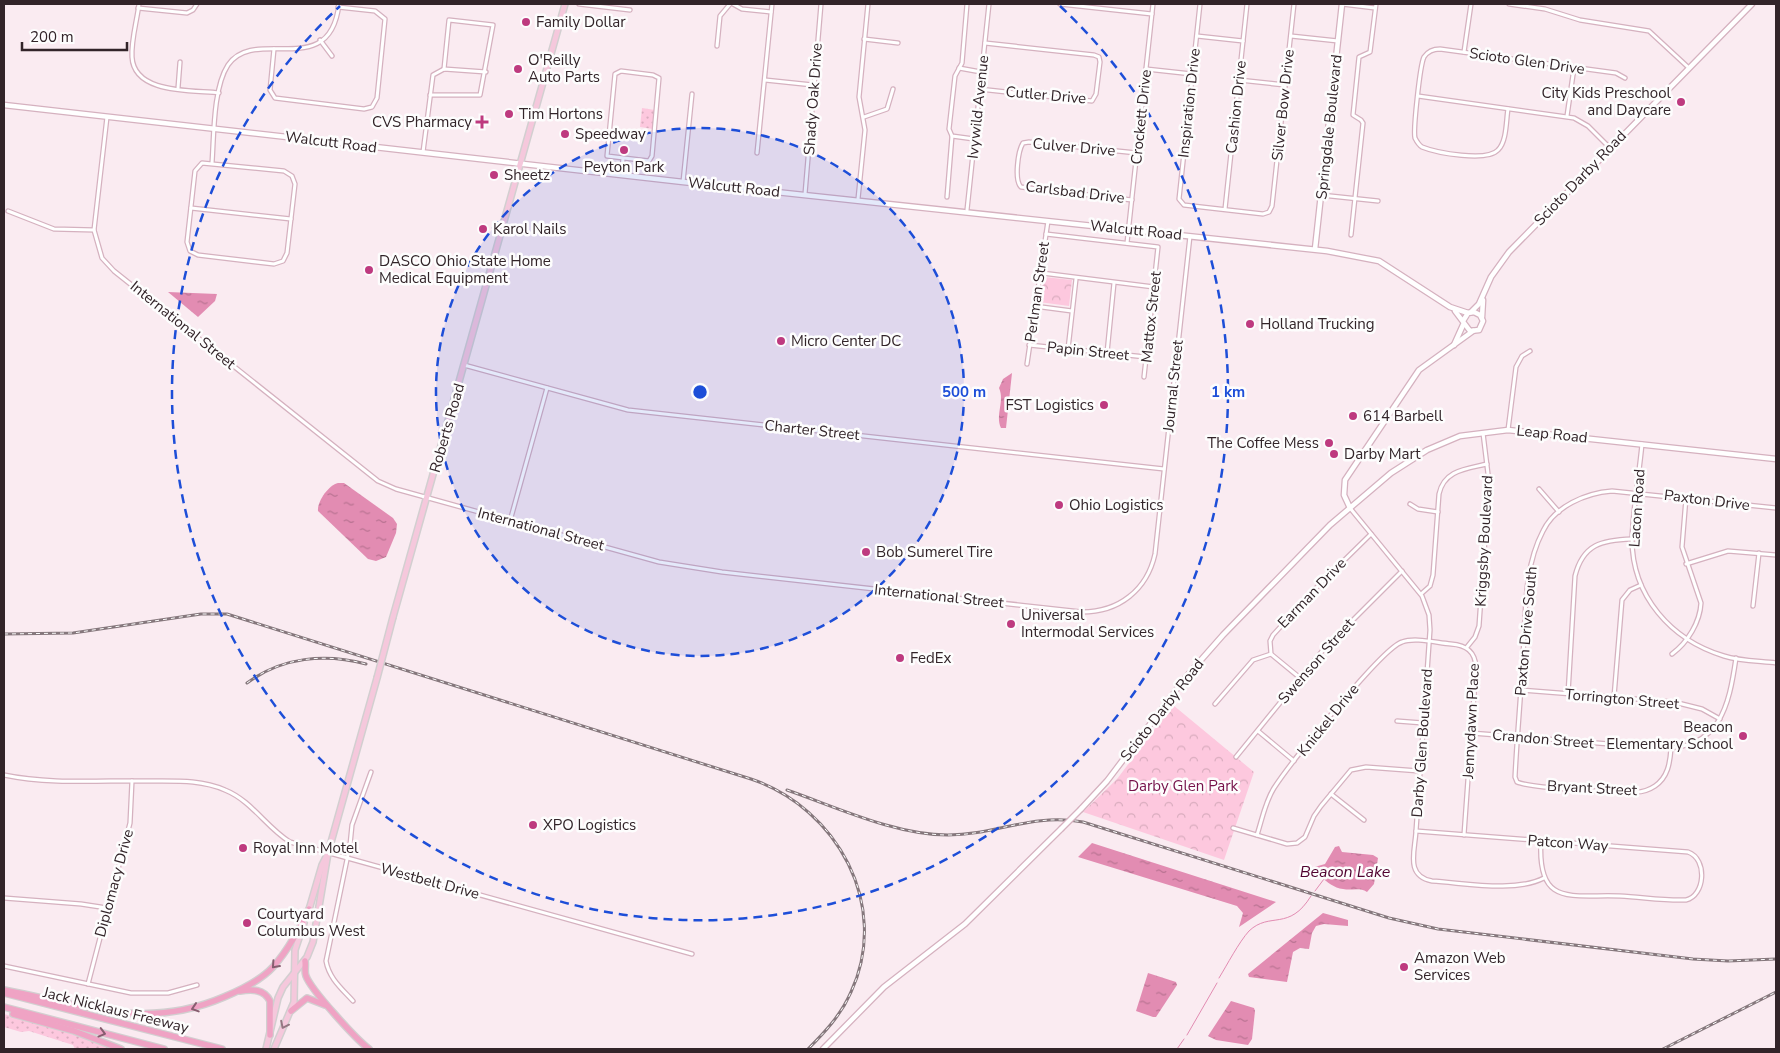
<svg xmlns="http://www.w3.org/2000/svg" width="1780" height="1053" font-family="'Nunito Sans',sans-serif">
<defs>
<pattern id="grass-dots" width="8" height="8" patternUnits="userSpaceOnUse" patternTransform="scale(1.25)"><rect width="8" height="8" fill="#fdc8de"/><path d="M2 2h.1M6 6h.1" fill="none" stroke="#d9acbe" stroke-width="1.8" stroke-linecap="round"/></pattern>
<pattern id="forest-crowns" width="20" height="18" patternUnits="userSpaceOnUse" patternTransform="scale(1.25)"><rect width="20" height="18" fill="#fdc8de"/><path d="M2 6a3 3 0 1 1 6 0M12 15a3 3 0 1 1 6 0" fill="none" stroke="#d9acbe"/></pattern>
<pattern id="water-ripples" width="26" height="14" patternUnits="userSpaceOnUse" patternTransform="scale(1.25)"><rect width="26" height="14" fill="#e28cb2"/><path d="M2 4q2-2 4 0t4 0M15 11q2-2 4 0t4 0" fill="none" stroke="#b87291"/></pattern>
</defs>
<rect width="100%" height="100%" fill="#faebf1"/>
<!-- grass -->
<g fill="url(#grass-dots)">
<polygon points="642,108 655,110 653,129 640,127"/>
<polygon points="4,1014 51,1027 115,1049 75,1049 73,1045 29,1031 21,1032 4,1027"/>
</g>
<!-- forest -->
<g fill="url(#forest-crowns)">
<polygon points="1044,277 1072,280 1069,306 1039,302"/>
<polygon points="1173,705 1254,772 1224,860 1083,812 1117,779"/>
</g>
<!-- water -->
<g fill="url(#water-ripples)">
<polygon points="168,292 217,294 215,301 198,317"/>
<path d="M 1012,373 L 1006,428 L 1001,428 C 995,415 1005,401 999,388 L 1003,379 Z"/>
<path d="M 338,483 L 344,483 L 393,518 L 397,524 L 396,533 L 386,557 L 376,561 L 368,559 L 318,511 C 317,501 329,485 338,483 Z"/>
<polygon points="1092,843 1276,902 1239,927 1243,913 1237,906 1078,857"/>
<path d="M 1339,846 L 1342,852 L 1373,855 L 1378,858 L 1374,884 L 1367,892 C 1359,887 1352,891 1343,889 C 1334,888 1327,882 1321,877 L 1317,878 L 1311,868 L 1325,864 L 1335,847 Z"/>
<polygon points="1323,913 1348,920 1348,926 1324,924 1316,926 1312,933 1309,949 1300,948 1293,952 1287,982 1249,977 1248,974"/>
<polygon points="1148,973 1176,982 1177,985 1156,1017 1153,1017 1136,1011"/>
<polygon points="1231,1001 1254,1008 1255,1011 1252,1039 1248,1045 1216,1040 1208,1036"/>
</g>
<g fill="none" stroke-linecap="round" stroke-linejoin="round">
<!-- stream -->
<g stroke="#e28cb2" stroke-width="1">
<polyline points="1315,891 1324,879"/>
<path d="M 1219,978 C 1227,965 1239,942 1249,931 C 1270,911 1289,932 1311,896"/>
<polyline points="1187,1035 1217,983"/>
<polyline points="1177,1049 1184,1039"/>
</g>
<defs>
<g id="street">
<path d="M 139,4 C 137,21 131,40 132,57 C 134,94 192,90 219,93"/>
<polyline points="579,4 630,10"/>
<polyline points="733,4 742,9 771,12"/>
<polyline points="967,4 962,63 955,76 949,129 952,136 974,139"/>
<polyline points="1060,4 1152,14"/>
<polyline points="1200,4 1179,199 1184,205 1263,214 1269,212 1272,206 1294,4"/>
<polyline points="1342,4 1375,8"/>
<polyline points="1509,4 1545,9 1580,20 1649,31 1689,68"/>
<polyline points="138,8 187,13 193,10 197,4"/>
<polyline points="1197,36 1243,41"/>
<polyline points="1291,36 1338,41"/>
<polyline points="864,39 898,43"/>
<polyline points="320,40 332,56"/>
<polyline points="717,46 720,16 730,4"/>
<polyline points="274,49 270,90 275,98 364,109 372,107 377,98 385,19 375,11 338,7"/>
<polyline points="1464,52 1471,4"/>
<polyline points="959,68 981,72"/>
<polyline points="1146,69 1192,74"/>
<polygon points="621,71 653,75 659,78 652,156 649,161 607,156 615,74"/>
<polyline points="765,80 813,85"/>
<polyline points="1239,80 1285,85"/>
<polyline points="178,88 180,62"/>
<polyline points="979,89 1092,101 1096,94 1100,62 1099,57 1094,55 985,43"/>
<polyline points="430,95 480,95 493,25 449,20 444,69"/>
<polyline points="1418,96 1574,118 1588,126 1610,148"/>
<path d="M 1508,109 C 1506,121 1507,141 1498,150 C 1487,162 1437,153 1422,147 C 1419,145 1417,142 1415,138 C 1413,130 1420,65 1424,57 C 1428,51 1433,49 1440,49 L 1616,73 L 1625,78"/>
<polyline points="1567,116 1574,68"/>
<path d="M 107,117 L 94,230 L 102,258 L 114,271 L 378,481 L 396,489 L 659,562 L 722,572 L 1082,612 C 1119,612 1147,590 1155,554 L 1190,236"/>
<polyline points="864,117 887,109 893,89"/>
<polyline points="423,152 433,75 444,69 486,72"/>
<polyline points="757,153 772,4"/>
<polygon points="202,163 284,171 292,176 295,184 287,253 283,261 274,264 198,255 190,251 187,242 195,171"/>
<path d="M 212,163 C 214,136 213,88 228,65 C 255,25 330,82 339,4"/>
<polyline points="621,175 623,159"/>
<polyline points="683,182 692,94"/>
<polyline points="805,194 821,4"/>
<polyline points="1321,195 1378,201"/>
<polyline points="947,197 952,136"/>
<polyline points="858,199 865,130 859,97 868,4"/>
<path d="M 1132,200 L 1021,187 C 1014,180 1018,151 1023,143 L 1029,142 L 1137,153"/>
<polyline points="191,208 291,219"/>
<polyline points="1225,209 1247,4"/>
<polyline points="967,210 989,4"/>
<polyline points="8,211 54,229 94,230"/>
<polyline points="1046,234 1158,247 1144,377"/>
<polyline points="1351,235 1363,123 1361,120 1353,115 1359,57 1370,52 1376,4"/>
<polyline points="1127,243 1153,4"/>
<polyline points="1042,273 1154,287"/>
<polyline points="1034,306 1072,311"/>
<polyline points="1029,345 1146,357"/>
<polyline points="1068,349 1076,279"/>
<polyline points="1107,353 1114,283"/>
<polyline points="1027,364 1048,221"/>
<polyline points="464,365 628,410 1164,469"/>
<polyline points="1508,430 1516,367 1522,356 1530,351"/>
<path d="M 1642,444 C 1639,476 1633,508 1632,539 C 1632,596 1671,640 1724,656 C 1740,661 1759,661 1776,663"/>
<polyline points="1539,489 1559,512"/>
<polyline points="1410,504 1418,509 1438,512"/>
<path d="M 1350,508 L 1422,596 L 1429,615 L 1430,630 L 1416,831 C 1415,851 1405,876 1432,881 C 1466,883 1514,893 1544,878"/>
<polyline points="510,521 547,388"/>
<polyline points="1686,564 1728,551 1776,555"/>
<path d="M 1421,594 L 1430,586 L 1433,575 L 1439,494 C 1444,470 1466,469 1487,464"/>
<polyline points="1753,606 1759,553"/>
<polyline points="1467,647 1475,637 1479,626 1489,482 1483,433"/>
<path d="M 1672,654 C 1688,642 1700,622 1701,603 L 1682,547 L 1686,498"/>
<polyline points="1299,677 1271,654 1270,641 1273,635 1314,590 1371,534"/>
<polyline points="1521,690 1674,702 1702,709 1720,719"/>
<path d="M 1568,694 L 1575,576 C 1583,544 1602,540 1632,539"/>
<polyline points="1614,697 1622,600 1630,590 1641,585"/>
<polyline points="1215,704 1253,660 1271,654"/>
<polyline points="1397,721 1423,723"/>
<polyline points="1258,731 1294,761"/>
<path d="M 1471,733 L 1660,748 C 1720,750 1729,706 1736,658"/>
<path d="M 1671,748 C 1670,763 1668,777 1655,786 C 1649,790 1643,792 1636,792 C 1618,793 1530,788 1517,782 L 1515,777 C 1517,736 1521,695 1523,655 C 1526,614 1523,569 1543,531 C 1555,506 1586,493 1612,491 L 1776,508"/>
<polyline points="1236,757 1323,650 1402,571"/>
<path d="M 4,775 C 52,785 104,780 153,781 C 178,781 202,780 225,790 C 252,801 266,827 290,842 L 692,954"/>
<polyline points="1331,794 1364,820"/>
<polyline points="1233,828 1287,844 1297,843 1305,837 1314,816 1321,806 1351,770 1366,767 1419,771"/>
<path d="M 1416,831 L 1688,852 C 1708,859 1705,896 1686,900 C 1664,901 1642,897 1620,896 C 1572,894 1537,908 1541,841"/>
<path d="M 1257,835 C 1262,820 1265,802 1274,788 C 1289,765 1382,648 1402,642 C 1415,637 1437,643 1451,644 C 1466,645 1475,651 1476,667 L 1464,835"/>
<polyline points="4,898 81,904 107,908"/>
<polyline points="4,966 131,993 168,993 197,985"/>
<polyline points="88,984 130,823 132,781"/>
<path d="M 353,1001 C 341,988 329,978 326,961 L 350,845 L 352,825 L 371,772"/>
</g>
<g id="secondary">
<polyline points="4,105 683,182 1327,251 1379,261 1450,307 1468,313"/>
<polyline points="1315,249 1342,4"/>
<polyline points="1455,311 1470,331 1479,330 1483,321 1480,315 1474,312 1468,313 1463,321"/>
<polyline points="1471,312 1479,304 1491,277 1509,252 1752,4"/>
<polyline points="1482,317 1483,300"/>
<polyline points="1454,345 1463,325"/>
<polyline points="1350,508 1344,495 1345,480 1419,370 1473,331"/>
<polyline points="1081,809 1107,781 1186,677 1223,635 1330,525 1391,473 1427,450 1460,436 1508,430 1776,459"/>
<polyline points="823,1049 884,987 965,924 1061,829"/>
</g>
<g id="primary">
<polyline points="393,617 565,4"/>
<polyline points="308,913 322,865 327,855"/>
<polyline points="266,1049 278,998 283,987 307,957 313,942 328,853 377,678"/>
<polyline points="274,1049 294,1002 295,950 304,923"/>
</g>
<g id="highway">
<path d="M 305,961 C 306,966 304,971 306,976 C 311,990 356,1039 369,1049"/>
<path d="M 4,990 C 83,1005 145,1031 224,997 C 241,990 261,980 273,967 C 289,949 299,929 309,909"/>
<path d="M 240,991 C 252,989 264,989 270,1001 L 270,1035"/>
<polyline points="4,993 222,1049"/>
<polyline points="4,1007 164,1049"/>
<polyline points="291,1011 307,998 325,1005"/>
<polyline points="13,1014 74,1031 121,1049"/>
</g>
</defs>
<!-- street casing -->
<use href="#street" stroke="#d5b1bf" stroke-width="5.5"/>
<!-- secondary casing -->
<use href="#secondary" stroke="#d5b1bf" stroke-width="7"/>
<!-- primary casing -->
<use href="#primary" stroke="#d2cfd0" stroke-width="8"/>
<!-- highway casing -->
<use href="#highway" stroke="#d2cfd0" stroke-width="8"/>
<!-- street -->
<use href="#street" stroke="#fff" stroke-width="3"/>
<!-- secondary -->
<use href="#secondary" stroke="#fff" stroke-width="4.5"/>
<!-- primary -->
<use href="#primary" stroke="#f5c8dc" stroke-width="5"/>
<!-- highway -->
<use href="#highway" stroke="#efa3c4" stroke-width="5.5"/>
<defs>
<g id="rail">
<path d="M 4,634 L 73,633 L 201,614 L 227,614 L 751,779 C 837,808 891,905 851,992 C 841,1015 825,1032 808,1049"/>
<path d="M 247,683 C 282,657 325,653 366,664"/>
<path d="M 787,790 C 836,807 895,835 948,835 C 997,835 1030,813 1083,822 L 1389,918 L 1438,929 L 1693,959 L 1728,961 L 1776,959"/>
<polyline points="1663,1049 1776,992"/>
</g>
</defs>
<!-- rail casing -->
<use href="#rail" stroke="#85777c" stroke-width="3"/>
<!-- rail -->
<use href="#rail" stroke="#fdfdfd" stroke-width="1" stroke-dasharray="4" stroke-linecap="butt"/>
<defs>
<polyline id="secondary-bridge" points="1061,829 1081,809"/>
<polyline id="primary-bridge" points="377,678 393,617"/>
</defs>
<!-- secondary-bridge casing -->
<use href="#secondary-bridge" stroke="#d5b1bf" stroke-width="7" stroke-linecap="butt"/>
<!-- primary-bridge casing -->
<use href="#primary-bridge" stroke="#d2cfd0" stroke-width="8" stroke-linecap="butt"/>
<!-- secondary-bridge -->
<use href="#secondary-bridge" stroke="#fff" stroke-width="4.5"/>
<!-- primary-bridge -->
<use href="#primary-bridge" stroke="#f5c8dc" stroke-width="5"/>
</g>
<!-- one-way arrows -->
<defs><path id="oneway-chevron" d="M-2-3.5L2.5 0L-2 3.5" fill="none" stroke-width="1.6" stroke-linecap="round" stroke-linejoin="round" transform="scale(1.25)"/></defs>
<g stroke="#875d6f">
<use href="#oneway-chevron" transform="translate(275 965) rotate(132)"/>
<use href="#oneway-chevron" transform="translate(195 1008) rotate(162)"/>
<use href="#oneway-chevron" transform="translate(102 1033) rotate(15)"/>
</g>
<use stroke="#947682" href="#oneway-chevron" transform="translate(284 1025) rotate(116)"/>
<!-- distance rings -->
<circle cx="700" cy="392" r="264" fill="#1d4ed8" fill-opacity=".12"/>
<g fill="none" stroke="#1d4ed8" stroke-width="2.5" stroke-dasharray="9 6">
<circle cx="700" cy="392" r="264"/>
<path d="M1060 6A528 528 0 1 1 340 6"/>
</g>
<!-- markers -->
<g fill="#be3a7f" stroke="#fdfdfd" stroke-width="2">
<circle cx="526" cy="22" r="5"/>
<circle cx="518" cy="69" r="5"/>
<circle cx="1681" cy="102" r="5"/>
<circle cx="509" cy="114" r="5"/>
<path d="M479.5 114.5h5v5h5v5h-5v5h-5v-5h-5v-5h5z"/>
<circle cx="565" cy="134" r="5"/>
<circle cx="624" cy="150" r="5"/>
<circle cx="494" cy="175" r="5"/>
<circle cx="483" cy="229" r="5"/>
<circle cx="369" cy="270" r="5"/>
<circle cx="1250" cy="324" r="5"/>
<circle cx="781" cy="341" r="5"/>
<circle cx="1104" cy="405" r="5"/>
<circle cx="1353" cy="416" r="5"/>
<circle cx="1329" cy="443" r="5"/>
<circle cx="1334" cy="454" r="5"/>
<circle cx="1059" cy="505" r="5"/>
<circle cx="866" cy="552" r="5"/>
<circle cx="1011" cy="624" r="5"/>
<circle cx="900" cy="658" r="5"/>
<circle cx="1743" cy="736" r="5"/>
<circle cx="533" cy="825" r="5"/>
<circle cx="243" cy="848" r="5"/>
<circle cx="247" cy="923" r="5"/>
<circle cx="1404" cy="967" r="5"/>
</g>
<g text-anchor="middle" stroke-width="5" stroke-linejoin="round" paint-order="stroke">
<!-- poi labels -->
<g font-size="15" fill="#322429" stroke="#fdfdfd" text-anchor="start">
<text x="536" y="27">Family Dollar</text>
<text x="528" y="65">O'Reilly<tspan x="528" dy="17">Auto Parts</tspan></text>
<text x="1671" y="98" text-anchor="end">City Kids Preschool<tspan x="1671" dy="17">and Daycare</tspan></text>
<text x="519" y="119">Tim Hortons</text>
<text x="472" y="127" text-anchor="end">CVS Pharmacy</text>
<text x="575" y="139">Speedway</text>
<text x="624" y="172" text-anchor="middle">Peyton Park</text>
<text x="504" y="180">Sheetz</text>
<text x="493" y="234">Karol Nails</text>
<text x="379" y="266">DASCO Ohio State Home<tspan x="379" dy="17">Medical Equipment</tspan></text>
<text x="1260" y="329">Holland Trucking</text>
<text x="791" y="346">Micro Center DC</text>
<text x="1094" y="410" text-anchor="end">FST Logistics</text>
<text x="1363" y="421">614 Barbell</text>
<text x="1319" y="448" text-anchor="end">The Coffee Mess</text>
<text x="1344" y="459">Darby Mart</text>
<text x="1069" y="510">Ohio Logistics</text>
<text x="876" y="557">Bob Sumerel Tire</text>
<text x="1021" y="620">Universal<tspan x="1021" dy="17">Intermodal Services</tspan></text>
<text x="910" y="663">FedEx</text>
<text x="1733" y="732" text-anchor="end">Beacon<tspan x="1733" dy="17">Elementary School</tspan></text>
<text x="543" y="830">XPO Logistics</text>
<text x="253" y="853">Royal Inn Motel</text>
<text x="257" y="919">Courtyard<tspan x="257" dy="17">Columbus West</tspan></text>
<text x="1414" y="963">Amazon Web<tspan x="1414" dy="17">Services</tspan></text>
</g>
<!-- street labels -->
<g font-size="15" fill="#322429" stroke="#fdfdfd">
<text transform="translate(1527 61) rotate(8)" y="5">Scioto Glen Drive</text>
<text transform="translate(1046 95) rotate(5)" y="5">Cutler Drive</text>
<text transform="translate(813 99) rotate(-86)" y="5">Shady Oak Drive</text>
<text transform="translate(1189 103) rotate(-84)" y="5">Inspiration Drive</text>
<text transform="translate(1283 105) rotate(-84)" y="5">Silver Bow Drive</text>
<text transform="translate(978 107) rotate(-84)" y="5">Ivywild Avenue</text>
<text transform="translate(1236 107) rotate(-84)" y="5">Cashion Drive</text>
<text transform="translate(1141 117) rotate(-84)" y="5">Crockett Drive</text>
<text transform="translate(1329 127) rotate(-84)" y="5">Springdale Boulevard</text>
<text transform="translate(331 142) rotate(7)" y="5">Walcutt Road</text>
<text transform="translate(1074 147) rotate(5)" y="5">Culver Drive</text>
<text transform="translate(1580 178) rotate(-46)" y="5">Scioto Darby Road</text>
<text transform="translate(734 187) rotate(6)" y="5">Walcutt Road</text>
<text transform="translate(1075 192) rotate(7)" y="5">Carlsbad Drive</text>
<text transform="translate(1136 230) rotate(6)" y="5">Walcutt Road</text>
<text transform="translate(1037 292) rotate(-82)" y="5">Perlman Street</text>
<text transform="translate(1151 317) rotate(-84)" y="5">Mattox Street</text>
<text transform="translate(183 325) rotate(39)" y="5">International Street</text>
<text transform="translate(1088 351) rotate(6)" y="5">Papin Street</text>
<text transform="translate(1173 386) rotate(-84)" y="5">Journal Street</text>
<text transform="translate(447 428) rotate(-74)" y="5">Roberts Road</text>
<text transform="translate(812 430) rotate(6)" y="5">Charter Street</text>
<text transform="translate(1552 434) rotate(6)" y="5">Leap Road</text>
<text transform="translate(1707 500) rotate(7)" y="5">Paxton Drive</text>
<text transform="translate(1637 508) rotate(-86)" y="5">Lacon Road</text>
<text transform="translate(541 529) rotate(15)" y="5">International Street</text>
<text transform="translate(1484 541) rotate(-87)" y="5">Kriggsby Boulevard</text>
<text transform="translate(1312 593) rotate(-46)" y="5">Earman Drive</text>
<text transform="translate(939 596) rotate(6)" y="5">International Street</text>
<text transform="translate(1526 631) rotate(-85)" y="5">Paxton Drive South</text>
<text transform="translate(1316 661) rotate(-49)" y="5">Swenson Street</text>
<text transform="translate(1622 699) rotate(5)" y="5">Torrington Street</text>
<text transform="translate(1162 710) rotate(-52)" y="5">Scioto Darby Road</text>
<text transform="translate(1328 720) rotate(-51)" y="5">Knickel Drive</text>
<text transform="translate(1471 721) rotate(-87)" y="5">Jennydawn Place</text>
<text transform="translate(1543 739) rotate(5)" y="5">Crandon Street</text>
<text transform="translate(1422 743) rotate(-86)" y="5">Darby Glen Boulevard</text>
<text transform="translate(1592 788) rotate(3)" y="5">Bryant Street</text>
<text transform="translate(1568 843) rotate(4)" y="5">Patcon Way</text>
<text transform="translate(430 881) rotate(15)" y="5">Westbelt Drive</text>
<text transform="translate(114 883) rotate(-75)" y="5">Diplomacy Drive</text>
<text transform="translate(116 1010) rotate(14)" y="5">Jack Nicklaus Freeway</text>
</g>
<!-- park labels -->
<g font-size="15" fill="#76114a" stroke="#fdfdfd">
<text x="1183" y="791">Darby Glen Park</text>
</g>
<!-- water labels -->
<g font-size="16" font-style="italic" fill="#510330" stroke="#fdfdfd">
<text x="1345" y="877">Beacon Lake</text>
</g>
</g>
<circle cx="700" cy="392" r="8" fill="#1d4ed8" stroke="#fdfdfd" stroke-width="2.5"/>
<g font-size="15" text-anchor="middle" font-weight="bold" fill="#1d4ed8" stroke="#fdfdfd" stroke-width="5" stroke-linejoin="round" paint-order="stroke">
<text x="964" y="397">500 m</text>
<text x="1228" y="397">1 km</text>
</g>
<!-- border -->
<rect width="1780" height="1053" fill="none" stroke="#322429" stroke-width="10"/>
<!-- scale -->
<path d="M22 42v8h105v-8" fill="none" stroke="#322429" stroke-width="2.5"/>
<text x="30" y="42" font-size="15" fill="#322429" stroke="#fdfdfd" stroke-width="4" paint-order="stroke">200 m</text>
</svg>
